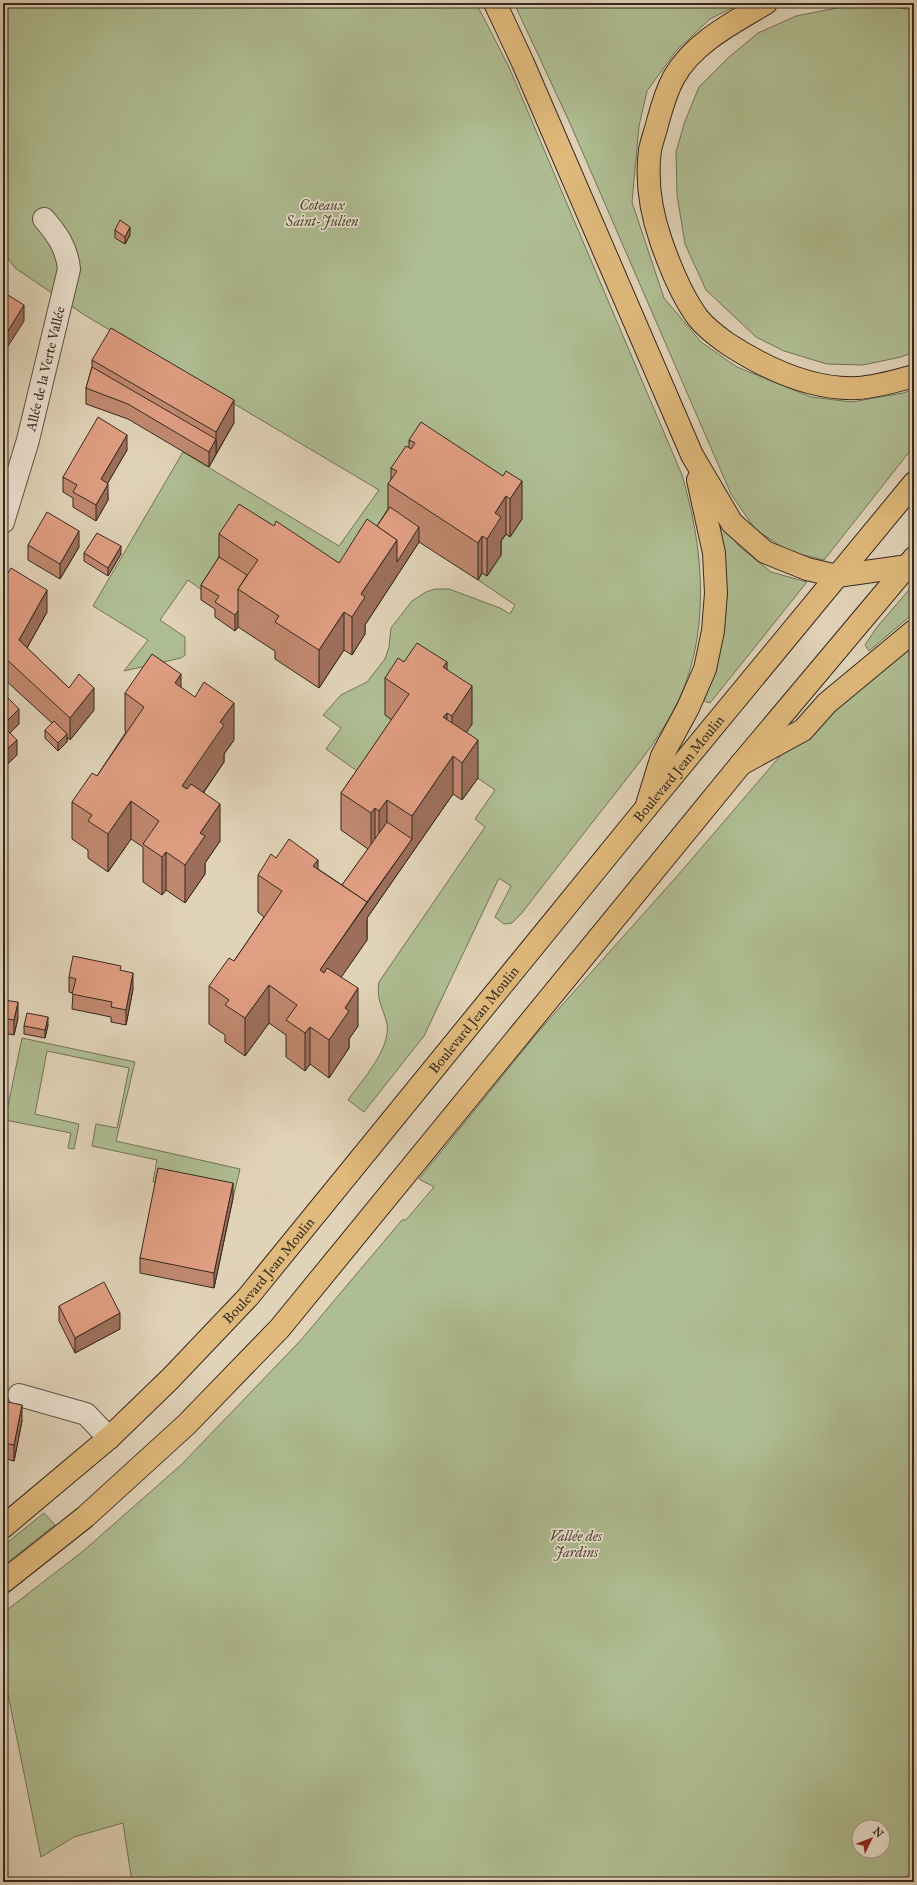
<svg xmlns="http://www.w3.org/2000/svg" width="917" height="1885" font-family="'IM FELL Great Primer',serif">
<rect width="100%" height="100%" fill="#e1d3b8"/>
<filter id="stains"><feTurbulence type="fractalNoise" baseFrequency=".005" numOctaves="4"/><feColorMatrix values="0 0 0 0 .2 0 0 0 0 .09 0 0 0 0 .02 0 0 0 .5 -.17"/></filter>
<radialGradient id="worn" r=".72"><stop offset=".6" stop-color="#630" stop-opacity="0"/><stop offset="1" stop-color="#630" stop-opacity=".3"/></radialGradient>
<!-- green -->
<g fill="#afbd92" stroke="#727359" fill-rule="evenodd">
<path d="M 3,3 L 476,3 L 509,67 L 682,475 C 703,546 711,627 680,697 C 664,733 638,764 614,795 C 583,834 552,874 521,914 L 512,923 L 504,924 L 495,917 L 511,886 L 499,878 L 424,1036 L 364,1112 L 348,1100 C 362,1080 391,1049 387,1024 C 383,1007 376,1000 379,982 L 485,827 L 475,819 L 495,790 L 385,715 L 395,722 L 360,773 L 326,749 L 341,728 L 323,715 L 341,695 L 367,682 L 385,659 L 389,647 L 391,628 L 412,601 L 426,592 L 435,589 L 449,589 L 500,608 L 510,614 L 515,605 L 478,580 L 482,573 L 487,576 L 495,550 L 506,534 L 510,536 L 436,470 L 339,600 L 206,593 L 188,580 L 160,620 L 185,637 L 185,655 L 181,658 L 124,671 L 148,640 L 93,606 L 183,452 L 339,546 L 379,490 L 86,316 L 15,268 L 3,252 Z"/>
<polygon points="514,3 742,3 710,19 676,51 647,91 639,126 632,202 664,298 701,342 737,367 811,397 852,402 903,393 914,389 914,446 824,560 788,551 755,529 731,494 569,121"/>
<polygon points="862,3 914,10 914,352 901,357 863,365 827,364 784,351 756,337 706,290 685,244 677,195 676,152 685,121 699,87 728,58 758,33 796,16"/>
<polygon points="716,518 740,547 771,572 807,582 710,703 704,701 717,661"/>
<polygon points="914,584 914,613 869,651 865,645 877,627"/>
<path d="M 914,644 L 914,1869 L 900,1882 L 132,1882 L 123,1823 L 74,1837 L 41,1857 L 3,1670 L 3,1613 L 82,1552 L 181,1465 L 301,1340 L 402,1220 L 406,1220 L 434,1187 L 419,1179 L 538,1032 L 679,874 L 787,748 ZM 859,1827 L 883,1827 L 883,1851 L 859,1851 Z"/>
<polygon points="22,1038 135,1062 116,1141 240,1169 233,1198 153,1182 157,1160 92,1146 96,1124 117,1128 129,1068 47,1051 35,1114 79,1124 74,1149 68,1148 71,1133 5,1120"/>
<polygon points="44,1513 55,1525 3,1566 3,1546"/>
</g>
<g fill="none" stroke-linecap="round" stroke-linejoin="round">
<defs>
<g id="minor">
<path id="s1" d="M 3,522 L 28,440 L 69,269 C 67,248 57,234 44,219"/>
<polyline points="19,1395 86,1414 109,1438"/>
</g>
<g id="major">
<path id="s2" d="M 3,1527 L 109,1438 L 170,1379 L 248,1297 L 646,808 L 914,483"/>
<polyline points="3,1582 85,1517 187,1424 280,1328 741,764 914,558"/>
</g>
<g id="highway">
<polyline points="495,3 523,63 692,455 732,523 765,552 807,569 837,576 908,566"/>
<path d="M 766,3 C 733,23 694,42 674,77 C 667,90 662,106 658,121 C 656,130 652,140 650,150 C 646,180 651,212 661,241 C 670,267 681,295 698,318 C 706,328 718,337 728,344 C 765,368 811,390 857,388 C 876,387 896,381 914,376"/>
<polyline points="741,764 803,730 827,703 914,631"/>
<polyline points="646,808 662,756 688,708 705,669 713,631 716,593 714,553 698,480"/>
</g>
</defs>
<!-- minor casing -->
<use href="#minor" stroke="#5f5446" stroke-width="24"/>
<!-- major casing -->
<use href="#major" stroke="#342920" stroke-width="24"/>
<!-- highway casing -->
<use href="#highway" stroke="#342920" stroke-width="24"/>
<!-- minor -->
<use href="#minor" stroke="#ece2d1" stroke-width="22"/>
<!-- major -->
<use href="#major" stroke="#e0ba7c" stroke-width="22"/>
<!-- highway -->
<use href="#highway" stroke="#e0ba7c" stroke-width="22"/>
</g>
<!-- wall -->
<g fill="#c18870" stroke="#342920">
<polygon points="115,230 130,235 125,244 115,238"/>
<polygon points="92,360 234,423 209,467 128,419 86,404 86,388 92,367"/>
<polygon points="409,440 503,476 522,519 510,537 506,534 501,541 501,555 487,576 482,573 478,580 419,542 365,625 365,634 352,655 344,650 319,688 275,659 275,651 238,627 235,631 215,617 215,609 201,600 201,585 219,557 219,534 274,526 339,563 377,526 388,509 388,484 391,480 391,468 409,448"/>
<polygon points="127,450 107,484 108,500 96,521 73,507 73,498 63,492 63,477"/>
<polygon points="28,545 79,547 60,579 28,560"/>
<polygon points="84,553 121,554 108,576 84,561"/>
<polygon points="3,581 47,612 27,648 69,688 94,710 70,740 67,737 67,742 58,751 45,738 45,730 52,723 3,678"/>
<polygon points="404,662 447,669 472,724 466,732 478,778 462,800 453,794 367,918 367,940 341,977 358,1026 349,1039 349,1048 329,1078 310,1064 305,1071 286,1057 286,1035 269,1023 245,1056 225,1042 225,1035 209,1024 209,986 234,961 264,917 258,912 258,875 276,858 318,869 342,885 368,849 341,830 341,793 392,720 385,715 385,678"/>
<polygon points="181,687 234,740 224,754 224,762 204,792 220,841 205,863 205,874 185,903 166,890 162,895 143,882 143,847 131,839 108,872 88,858 88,850 72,839 72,802 97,776 126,732 125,731 125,693"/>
<polygon points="121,971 133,989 126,1025 111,1022 111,1017 72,1009 73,993 69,992 69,977"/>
<polygon points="3,1000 18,1018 14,1035 3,1033"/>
<polygon points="48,1025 45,1038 24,1034 24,1026"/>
<polygon points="233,1198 214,1288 140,1273 140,1258"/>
<polygon points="59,1306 120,1329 75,1353 59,1321"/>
<polygon points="3,1401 22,1421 14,1461 3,1458"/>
</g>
<!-- shaded-wall -->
<g fill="#9d6f5b" stroke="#342920">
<polygon points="130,227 130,235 125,244 125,237"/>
<polygon points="24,305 24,321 3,354 3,339"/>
<polygon points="234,400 234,423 216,454 216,432"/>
<polygon points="127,435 127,450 101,495 101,479"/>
<polygon points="216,439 216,454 209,467 209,452"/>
<polygon points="522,481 522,519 510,537 510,499"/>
<polygon points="108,484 108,500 96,521 96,505"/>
<polygon points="506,496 506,534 501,541 501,555 487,576 487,539 495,513"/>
<polygon points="419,527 419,542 365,625 365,634 352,655 352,617 361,594 397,540"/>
<polygon points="79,531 79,547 60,579 60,564"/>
<polygon points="482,536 482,573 478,580 478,543"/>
<polygon points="121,546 121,554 108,576 108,568"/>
<polygon points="47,590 47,612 19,662 19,640"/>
<polygon points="238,611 238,627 235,631 235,615"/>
<polygon points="344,612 344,650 319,688 319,650"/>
<polygon points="447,662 447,700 443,667"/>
<polygon points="181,674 181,711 175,683"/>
<polygon points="472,686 472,724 452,754 452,716"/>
<polygon points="94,688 94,710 70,740 70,718"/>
<polygon points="234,703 234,740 224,754 224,762 182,823 182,786 220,722"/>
<polygon points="19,709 19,724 3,740 3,725"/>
<polygon points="447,713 447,750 443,717"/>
<polygon points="67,734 67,742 58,751 58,743"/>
<polygon points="17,740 17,755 3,769 3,753"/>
<polygon points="478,740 478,778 462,800 462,763"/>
<polygon points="453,756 453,794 367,918 367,940 320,1008 320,970 412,839 412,816"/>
<polygon points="387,800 387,838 379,849 379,811"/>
<polygon points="131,801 131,839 108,872 108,834"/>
<polygon points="220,804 220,841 205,863 205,874 185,903 185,865 200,833"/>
<polygon points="375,808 375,845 371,851 371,813"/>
<polygon points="166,852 166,890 162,895 162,857"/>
<polygon points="318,860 318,898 313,866"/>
<polygon points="133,973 133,989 126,1025 126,1010"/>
<polygon points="269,985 269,1023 245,1056 245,1018"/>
<polygon points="358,988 358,1026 349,1039 349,1048 329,1078 329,1040 345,1008"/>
<polygon points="18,1002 18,1018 14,1035 14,1020"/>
<polygon points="48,1017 48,1025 45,1038 45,1030"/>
<polygon points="310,1027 310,1064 305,1071 305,1033"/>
<polygon points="233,1183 233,1198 214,1288 214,1273"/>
<polygon points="120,1313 120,1329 75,1353 75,1338"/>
<polygon points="22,1405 22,1421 14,1461 14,1445"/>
</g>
<!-- building -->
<g fill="#e09e82" stroke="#342920">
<polygon points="120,220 130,227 125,237 115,230"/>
<polygon points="3,292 24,305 3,339"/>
<polygon points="111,328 234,400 216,432 92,360"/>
<polygon points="92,367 216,439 209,452 128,404 86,388"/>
<polygon points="98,417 127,435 101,479 108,484 96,505 73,492 77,485 63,477"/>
<polygon points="421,422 503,476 506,471 522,481 510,499 506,496 495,513 501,517 487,539 482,536 478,543 388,484 397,471 391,468 406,446 411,449 415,443 409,440"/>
<polygon points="239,504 274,526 276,521 339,563 367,519 397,540 361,594 365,597 352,617 344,612 319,650 275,622 279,616 238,589 258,560 219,534"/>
<polygon points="390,507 419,527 397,562 397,540 377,526"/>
<polygon points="47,512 79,531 60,564 28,545"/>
<polygon points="97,533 121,546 108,568 84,553"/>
<polygon points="219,557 247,575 238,589 238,611 235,615 215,602 219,596 201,585"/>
<polygon points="11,568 47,590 19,640 69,688 79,674 94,688 70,718 3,656 3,581"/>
<polygon points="417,643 447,662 443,667 472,686 452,716 447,713 443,717 478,740 462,763 453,756 412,816 387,800 379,811 375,808 371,813 341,793 409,694 385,678 398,658 404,662"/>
<polygon points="152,654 181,674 175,683 195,697 204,682 234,703 220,722 224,725 182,786 187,789 191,784 220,804 200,833 205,836 185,865 166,852 162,857 143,844 159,821 131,801 108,834 88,821 92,815 72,802 92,773 97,776 144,707 125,693"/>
<polygon points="3,693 19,709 3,725"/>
<polygon points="54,721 67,734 58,743 45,730"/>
<polygon points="3,726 17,740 3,753"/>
<polygon points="387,822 412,839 367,902 342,885"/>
<polygon points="289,839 318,860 313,866 367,902 320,970 324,973 327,968 358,988 345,1008 349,1011 329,1040 310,1027 305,1033 286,1020 297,1005 269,985 245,1018 225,1005 229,1000 209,986 229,958 234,961 282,891 258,875 271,854 276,858"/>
<polygon points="73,956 121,966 120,970 133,973 126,1010 111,1007 112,1002 72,994 76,979 69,977"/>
<polygon points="3,1000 18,1002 14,1020 3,1018"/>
<polygon points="27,1013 48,1017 45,1030 24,1026"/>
<polygon points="158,1168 233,1183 214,1273 140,1258"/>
<polygon points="104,1282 120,1313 75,1338 59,1306"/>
<polygon points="3,1401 22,1405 14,1445 3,1443"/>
<polygon points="3,1851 4,1851 6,1882 3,1882"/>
</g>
<g text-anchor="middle" stroke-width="3.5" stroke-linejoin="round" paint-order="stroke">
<!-- park labels -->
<g font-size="14" font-style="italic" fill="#4d4737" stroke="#ece2d1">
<text x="322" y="210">Coteaux<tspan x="322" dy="16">Saint-Julien</tspan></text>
<text x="576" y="1541">Vallée des<tspan x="576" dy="16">Jardins</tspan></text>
</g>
<!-- street labels -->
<g font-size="14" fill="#342920" stroke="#ece2d1">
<text dy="5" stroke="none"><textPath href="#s1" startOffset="159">Allée de la Verte Vallée</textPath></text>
<text dy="5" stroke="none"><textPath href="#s2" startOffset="1018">Boulevard Jean Moulin</textPath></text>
<text dy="5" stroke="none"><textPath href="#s2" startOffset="694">Boulevard Jean Moulin</textPath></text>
<text dy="5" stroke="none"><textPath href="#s2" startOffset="370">Boulevard Jean Moulin</textPath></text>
</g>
</g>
<!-- margin -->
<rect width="917" height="1885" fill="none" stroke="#e1d3b8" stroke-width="16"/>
<rect x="4" y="4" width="909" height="1877" fill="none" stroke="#342920" stroke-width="2"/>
<rect x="8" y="8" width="901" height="1869" fill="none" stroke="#342920"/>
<!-- north arrow -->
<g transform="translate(871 1839) rotate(47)"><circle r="19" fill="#ece2d1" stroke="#a2988a"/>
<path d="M0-3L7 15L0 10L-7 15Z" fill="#8f2418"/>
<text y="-6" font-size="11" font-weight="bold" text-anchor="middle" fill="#342920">N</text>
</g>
<rect width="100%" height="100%" filter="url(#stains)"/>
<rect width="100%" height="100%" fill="url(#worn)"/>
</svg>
